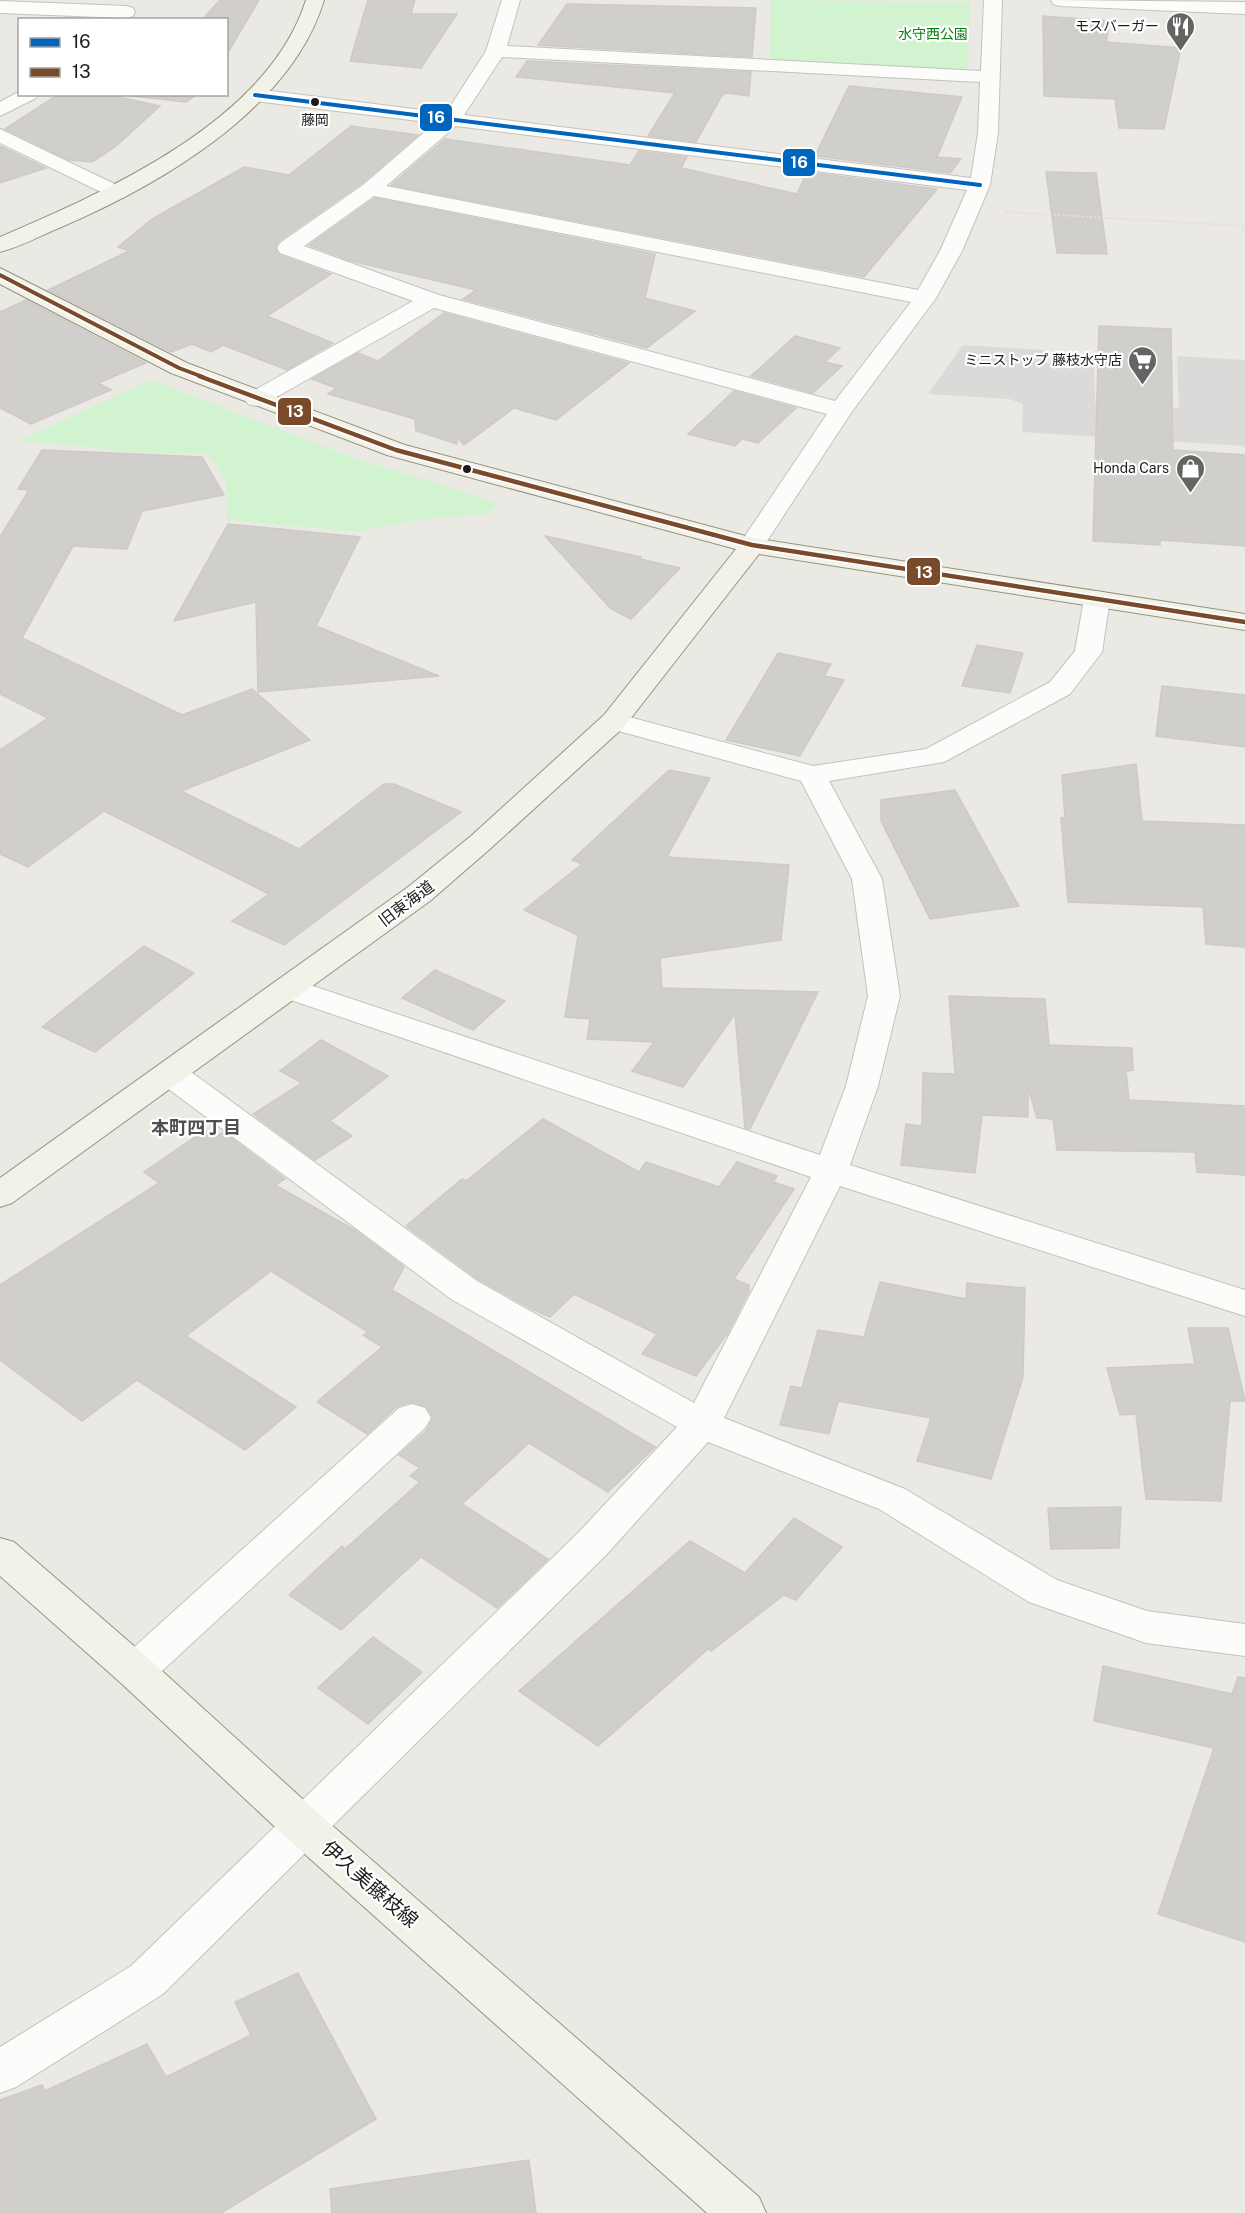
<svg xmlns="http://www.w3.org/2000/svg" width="1245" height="2213" font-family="'Public Sans','Noto Sans JP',sans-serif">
<rect width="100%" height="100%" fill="#ebe9e4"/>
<!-- park -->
<g fill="#d1f3cf">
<polygon points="771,0 970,2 968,67 960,70 770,61"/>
<path d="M 151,380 L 352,457 L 499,503 L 488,514 L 417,520 L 357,532 L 227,520 C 228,490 229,476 206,454 L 124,452 L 83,446 L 18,441 Z"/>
</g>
<!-- parking -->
<polygon fill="#dbdad8" points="963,345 1043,350 1046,363 1094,365 1095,402 1172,408 1179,407 1177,356 1245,360 1245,446 1022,432 1023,404 1009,399 928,394"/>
<!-- building -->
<g fill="#d1cfcb" stroke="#cecac6" stroke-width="1.5">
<polygon points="220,0 259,0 226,56 226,20 202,20"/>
<polygon points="368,0 415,0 411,14 457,14 421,68 350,61"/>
<polygon points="567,4 756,8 752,57 538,45"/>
<polygon points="1043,16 1110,21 1106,42 1181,48 1164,129 1119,128 1115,99 1044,96"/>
<polygon points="527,61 751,72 749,96 725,93 721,97 696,142 648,136 675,93 516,77"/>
<polygon points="849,86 962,97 937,157 961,159 950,173 815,156"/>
<polygon points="59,94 105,94 160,106 115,147 92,162 69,160 5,129"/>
<polygon points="132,94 198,94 186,102 130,96"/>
<polygon points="351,126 418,135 362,183 279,241 275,247 279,255 331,274 267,316 333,343 287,370 223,345 211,352 192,344 171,352 48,290 129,251 118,247 152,219 244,167 289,175"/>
<polygon points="445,139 630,165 639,151 687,157 681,168 797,194 807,172 937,189 864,277 391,185"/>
<polygon points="0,146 46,168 0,183"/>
<polygon points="1046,172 1096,173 1107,254 1057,253"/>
<polygon points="375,198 655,254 645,298 695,311 647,348 463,299 476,290 351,261 309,245"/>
<polygon points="26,300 146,363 98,383 111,390 31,424 0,408 0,312"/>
<polygon points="444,313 629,363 556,420 514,408 464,445 456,436 457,444 416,431 415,419 328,394 336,388 312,379 358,353 378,361"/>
<polygon points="1099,326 1171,329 1173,450 1245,455 1245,546 1160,540 1160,545 1093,541"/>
<polygon points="795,336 840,348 825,362 842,366 813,393 751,376"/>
<polygon points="734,391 796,408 758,443 742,439 735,446 688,434"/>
<polygon points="42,450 202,457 224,495 142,511 127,549 73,546 22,638 182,715 252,689 310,740 181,791 299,849 384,784 394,784 461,812 284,945 232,921 269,894 104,811 28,867 0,854 0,750 48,718 0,694 0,537 29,490 18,489"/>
<polygon points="228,524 360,537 316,626 439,676 258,692 256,602 174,621"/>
<polygon points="545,536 641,557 640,559 680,568 631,619 611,609"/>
<polygon points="977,645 1023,653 1010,693 962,686"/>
<polygon points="778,653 831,664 824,676 844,680 800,756 726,740"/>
<polygon points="1162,686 1245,695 1245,747 1156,736"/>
<polygon points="1136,764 1142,821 1245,825 1245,947 1206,944 1203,907 1068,902 1061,818 1065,818 1062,775"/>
<polygon points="669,770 710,778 667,857 789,865 781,940 660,958 662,988 818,992 750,1129 745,1128 735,1014 683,1087 632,1071 654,1042 587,1039 590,1019 565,1017 578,935 524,910 582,864 572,860"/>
<polygon points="955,790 1019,906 930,919 881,821 881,800"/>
<polygon points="144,946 194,973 95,1052 42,1027"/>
<polygon points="435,970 505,1001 473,1030 402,998"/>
<polygon points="949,996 1045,999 1049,1045 1132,1048 1133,1070 1126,1071 1129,1100 1245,1106 1245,1175 1197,1172 1195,1152 1057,1150 1053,1119 1037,1118 1028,1087 1028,1117 982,1115 975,1173 901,1165 906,1124 922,1126 923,1073 955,1074"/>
<polygon points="321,1040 388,1076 330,1121 352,1136 315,1160 253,1114 302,1083 280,1071"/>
<polygon points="543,1119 639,1172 646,1162 719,1187 737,1162 777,1176 773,1182 794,1189 734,1279 749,1285 749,1291 727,1334 696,1376 642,1354 657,1334 574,1294 550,1317 532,1309 478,1279 406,1226 462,1179 466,1181"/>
<polygon points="205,1130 216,1137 223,1132 285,1179 275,1185 356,1231 404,1267 392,1290 655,1447 608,1492 529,1443 462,1504 548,1559 497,1608 421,1557 341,1630 289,1595 342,1546 345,1549 420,1482 410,1476 420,1468 399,1455 427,1430 433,1417 426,1406 411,1402 397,1406 367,1434 317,1402 382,1347 363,1335 368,1332 271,1271 186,1336 296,1407 245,1450 137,1380 82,1421 0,1360 0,1285 159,1183 144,1172"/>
<polygon points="880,1282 966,1299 967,1283 1025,1288 1023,1377 991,1479 917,1461 931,1418 838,1401 829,1434 780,1425 791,1386 802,1388 818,1330 864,1337"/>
<polygon points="1188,1328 1228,1328 1245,1401 1230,1401 1221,1501 1146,1499 1136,1414 1120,1415 1107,1368 1195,1364"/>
<polygon points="1121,1507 1119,1548 1051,1549 1048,1508"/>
<polygon points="794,1518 842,1547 796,1600 784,1595 711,1651 708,1649 598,1746 519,1691 690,1541 745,1573"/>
<polygon points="373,1637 422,1672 368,1724 318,1688"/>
<polygon points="1103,1666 1232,1694 1238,1677 1245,1678 1245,1942 1158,1914 1214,1748 1094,1721"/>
<polygon points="298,1973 376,2119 221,2213 0,2213 0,2100 42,2085 45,2091 147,2044 166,2077 251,2035 235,2002"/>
<polygon points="529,2160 536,2213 332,2213 330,2189"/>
</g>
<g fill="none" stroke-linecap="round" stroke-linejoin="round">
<defs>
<g id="street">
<path d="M 502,0 L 520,0 L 507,46 L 981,71 L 984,0 L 1002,0 L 998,133 L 990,185 L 962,251 L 936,298 L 851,413 L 761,550 L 752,553 L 743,550 L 739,545 L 827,414 L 434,308 L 264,404 L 256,406 L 248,404 L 244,399 L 248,394 L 413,301 L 280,253 L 277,248 L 280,243 L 363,185 L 435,123 L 255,101 L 248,99 L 245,95 L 248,91 L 255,89 L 446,113 L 486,51 ZM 502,57 L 980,82 L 978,133 L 971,178 L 464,115 ZM 456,126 L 967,190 L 940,251 L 918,290 L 386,186 ZM 374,196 L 911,302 L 835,401 L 439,295 L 304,246 Z"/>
<polygon points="1051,0 1245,2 1245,14 1060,6 1053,4"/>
<polygon points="0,1 126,6 133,8 135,12 133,16 126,18 0,13"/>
<polygon points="20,91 20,94 39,94 36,98 0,116 0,102"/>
<polygon points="0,129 125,189 129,193 125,197 118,199 111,197 0,143"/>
<polygon points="1097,591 1106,593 1110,599 1102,652 1070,694 944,762 829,781 882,879 900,996 878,1086 850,1165 1245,1290 1245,1316 840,1186 724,1418 905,1489 1057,1580 1147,1611 1245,1624 1245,1656 1146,1643 1029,1602 879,1509 708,1442 607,1554 163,1994 16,2087 0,2093 0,2047 131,1966 579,1532 677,1427 451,1299 159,1082 155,1074 159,1066 171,1063 183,1066 477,1281 694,1403 811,1177 279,996 274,989 279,982 290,979 301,982 820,1155 846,1086 868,996 852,879 801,781 604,727 600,721 604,715 614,713 813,766 926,749 1050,682 1075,651 1084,599 1088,593"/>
<polygon points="412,1404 425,1408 431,1418 425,1428 149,1683 135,1688 121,1683 115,1671 121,1659 399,1408"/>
</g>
<g id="secondary">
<path d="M 306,0 L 324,0 C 291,110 158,186 59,228 C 40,236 20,247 0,252 L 0,237 C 107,191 268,121 306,0 Z"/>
<polygon points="0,268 187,363 405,445 753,538 1245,614 1245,630 759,554 624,727 491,848 430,901 12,1203 0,1207 0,1178 408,887 471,836 604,715 736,549 387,455 171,373 0,284"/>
<polygon points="0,1538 14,1542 149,1659 319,1814 759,2197 766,2213 707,2213 289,1840 121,1683 0,1576"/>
</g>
</defs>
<!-- street casing -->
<use href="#street" stroke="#c3c2c0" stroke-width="2"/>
<!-- secondary casing -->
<use href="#secondary" stroke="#94957c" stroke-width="2"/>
<!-- path -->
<polyline stroke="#ebd9d6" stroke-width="2" stroke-dasharray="2 2" stroke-linecap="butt" points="1006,212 1245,226"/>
<!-- street -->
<use href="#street" fill="#fcfcfb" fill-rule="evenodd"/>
<!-- secondary -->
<use href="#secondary" fill="#f3f2e9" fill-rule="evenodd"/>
<defs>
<polyline id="bus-1" points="255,95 980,185"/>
<polyline id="bus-2-far1" points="0,275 179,368 203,377"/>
<polyline id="bus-2" points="199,376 396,450 752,545 1245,622"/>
</defs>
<!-- bus-1 casing -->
<use href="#bus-1" stroke="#fff" stroke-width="7"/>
<!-- bus-2-far1 casing -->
<use href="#bus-2-far1" stroke="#fff" stroke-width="7"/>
<!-- bus-2 casing -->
<use href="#bus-2" stroke="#fff" stroke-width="8"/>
<!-- bus-1 -->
<use href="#bus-1" stroke="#0065bd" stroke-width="4"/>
<!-- bus-2-far1 -->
<use href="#bus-2-far1" stroke="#7a4b2a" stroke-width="4"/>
<!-- bus-2 -->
<use href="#bus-2" stroke="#7a4b2a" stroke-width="4.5"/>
</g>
<!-- icons -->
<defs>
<symbol id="restaurant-pin" viewBox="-11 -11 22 30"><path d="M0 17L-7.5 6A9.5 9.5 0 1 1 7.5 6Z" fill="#646462" stroke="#fff"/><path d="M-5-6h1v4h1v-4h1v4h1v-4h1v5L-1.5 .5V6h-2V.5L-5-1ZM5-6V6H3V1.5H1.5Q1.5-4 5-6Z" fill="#fff"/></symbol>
<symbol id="supermarket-pin" viewBox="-11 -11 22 30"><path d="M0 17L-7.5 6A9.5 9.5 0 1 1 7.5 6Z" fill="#646462" stroke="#fff"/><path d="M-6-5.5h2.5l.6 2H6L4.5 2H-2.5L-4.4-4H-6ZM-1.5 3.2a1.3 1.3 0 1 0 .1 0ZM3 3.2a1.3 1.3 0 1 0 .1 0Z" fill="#fff"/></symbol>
<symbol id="shop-pin" viewBox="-11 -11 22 30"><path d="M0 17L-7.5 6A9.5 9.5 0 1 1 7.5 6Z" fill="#646462" stroke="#fff"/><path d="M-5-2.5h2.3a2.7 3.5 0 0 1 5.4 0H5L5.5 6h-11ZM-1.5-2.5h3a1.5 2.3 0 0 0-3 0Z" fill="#fff"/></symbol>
</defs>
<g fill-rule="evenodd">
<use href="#restaurant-pin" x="1164" y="10" width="33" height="45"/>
<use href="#supermarket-pin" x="1126" y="344" width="33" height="45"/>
<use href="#shop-pin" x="1174" y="452" width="33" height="45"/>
</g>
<!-- markers -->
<g fill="#1c1c1c" stroke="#fff" stroke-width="2">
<circle cx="315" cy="102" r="5"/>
<circle cx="467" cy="469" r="5"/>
</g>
<g text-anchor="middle" stroke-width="4.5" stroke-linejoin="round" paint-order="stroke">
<!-- far-poi labels -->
<g font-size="14" fill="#1c1c1c" stroke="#fff" text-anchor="end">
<text x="1159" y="31">モスバーガー</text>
<text x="1122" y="365">ミニストップ 藤枝水守店</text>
<text x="1169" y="473">Honda Cars</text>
</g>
<!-- far-park labels -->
<g font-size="14" fill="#067f0c" stroke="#fff">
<text x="933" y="39">水守西公園</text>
</g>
<!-- bus labels -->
<g font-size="14" fill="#1c1c1c" stroke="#fff">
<text x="315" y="125">藤岡</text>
</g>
<!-- street labels -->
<g font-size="16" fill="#1c1c1c" stroke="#fff">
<text transform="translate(406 903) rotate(-37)" y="6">旧東海道</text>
</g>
<!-- neighbourhood labels -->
<g font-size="18" font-weight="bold" fill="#4f4f4f" stroke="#fff">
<text x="196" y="1134">本町四丁目</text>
</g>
<!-- near-street labels -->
<g font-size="20" fill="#1c1c1c" stroke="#fff">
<text transform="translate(370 1884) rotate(41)" y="7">伊久美藤枝線</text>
</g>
</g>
<g stroke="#fff" stroke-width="2">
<rect x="419" y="103" width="34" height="29" rx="6" fill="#0065bd"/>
<rect x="782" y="148" width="34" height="29" rx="6" fill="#0065bd"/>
<rect x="277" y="397" width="35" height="29" rx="6" fill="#7a4b2a"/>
<rect x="906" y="557" width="35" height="29" rx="6" fill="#7a4b2a"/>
</g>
<g font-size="16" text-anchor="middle" font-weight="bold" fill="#fff">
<text x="436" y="123">16</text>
<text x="799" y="168">16</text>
<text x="295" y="417">13</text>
<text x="924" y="578">13</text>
</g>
<!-- legend -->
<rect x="18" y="18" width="210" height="78" fill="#ffffff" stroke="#a4a4a4" stroke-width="1.5"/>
<rect x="30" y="38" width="30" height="9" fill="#0065bd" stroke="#a4a4a4" stroke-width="1.5"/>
<text x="72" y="48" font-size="18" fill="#1c1c1c">16</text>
<rect x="30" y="68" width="30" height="9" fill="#7a4b2a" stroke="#a4a4a4" stroke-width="1.5"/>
<text x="72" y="78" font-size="18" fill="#1c1c1c">13</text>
</svg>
